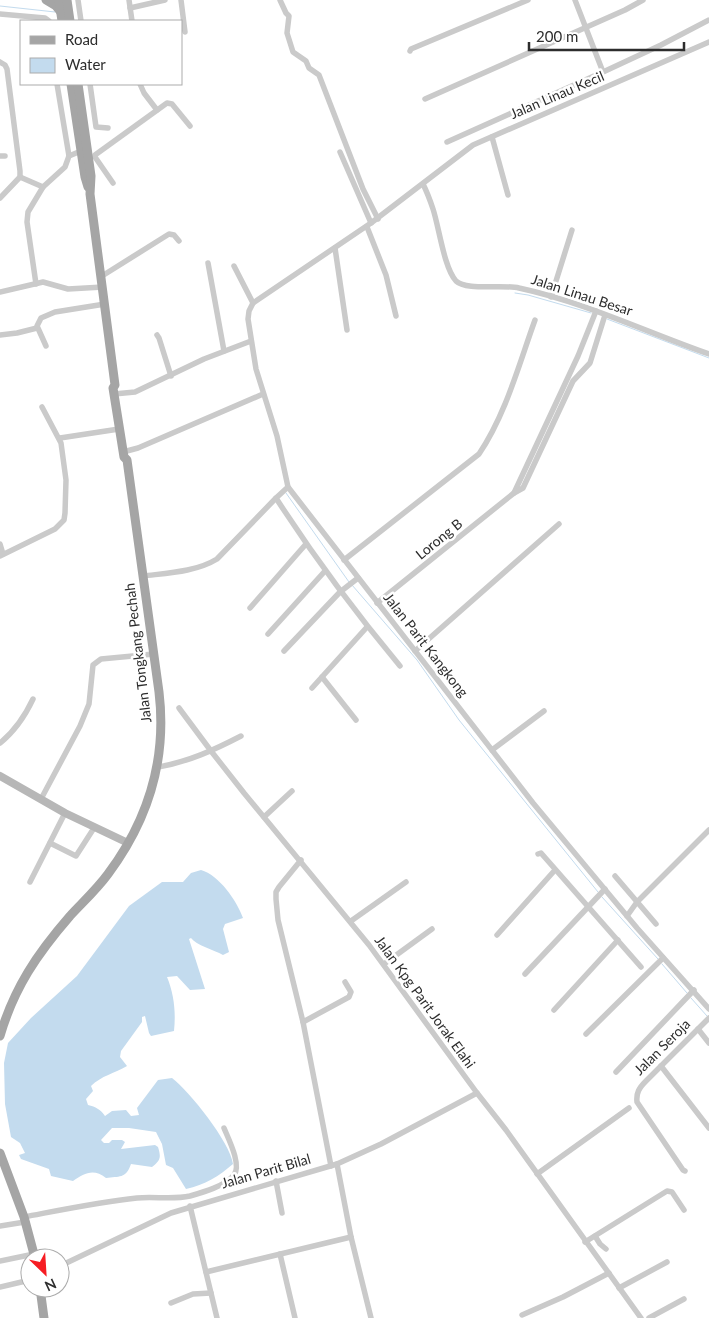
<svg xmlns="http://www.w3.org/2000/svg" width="709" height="1318" font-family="Lato,sans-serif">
<rect width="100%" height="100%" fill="#fff"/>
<!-- water -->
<path fill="#c3dbee" d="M 201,870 C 219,875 237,901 243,918 L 225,924 L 223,929 L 229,952 L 223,955 C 214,950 196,945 191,938 L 189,939 L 205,989 L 190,990 L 177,976 L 167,977 C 174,994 176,1012 174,1031 L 151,1036 L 149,1033 L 145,1016 L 142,1017 L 142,1022 L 121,1051 L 120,1057 L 127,1066 C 115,1073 101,1076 91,1086 L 93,1091 L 86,1099 L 88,1105 C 96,1107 100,1109 105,1116 L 112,1111 L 126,1110 L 131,1116 L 139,1115 L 137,1108 L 158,1080 L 172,1078 C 190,1092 230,1142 233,1164 C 219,1176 205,1185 186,1189 L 173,1168 L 166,1165 L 162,1144 L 156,1132 L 129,1128 L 112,1128 L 101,1140 L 104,1143 L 109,1143 L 112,1140 L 122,1140 L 125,1142 L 121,1149 L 155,1145 L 158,1147 C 161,1157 161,1160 152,1167 L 131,1164 C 126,1179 119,1176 106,1178 C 94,1168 84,1173 73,1181 L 51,1176 L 49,1169 L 21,1159 L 19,1155 L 25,1153 L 20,1143 L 11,1137 L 5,1104 L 4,1063 L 8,1043 L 31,1018 L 77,976 L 129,906 L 162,882 L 183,882 L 191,873 Z"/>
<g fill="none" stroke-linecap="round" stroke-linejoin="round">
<!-- stream -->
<g stroke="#c3dbee" stroke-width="1">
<polyline points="0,6 55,12"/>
<polyline points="515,293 528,295 591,313"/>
<polyline points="607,319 709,358"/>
<polyline points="286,493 349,582"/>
<polyline points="352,585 417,660 459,720 598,892"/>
<polyline points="602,897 658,959"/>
<polyline points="662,964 687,993"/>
<polyline points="691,998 707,1016"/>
</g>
<!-- street -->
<g stroke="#cacaca" stroke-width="5.5">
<polyline points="78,0 81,21"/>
<polyline points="129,0 132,21"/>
<polyline points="181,0 185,32"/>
<polyline points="280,0 286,13 289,16 287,33 293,52 306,61 309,68 319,75 363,189 378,219"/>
<polyline points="130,8 165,0"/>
<polyline points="0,14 45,18 49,21"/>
<polyline points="709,42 473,145 371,223 253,303 249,311 248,319 256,369 277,436 288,487 533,803 637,928 709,1009"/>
<polyline points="410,51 411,49 528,0"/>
<polyline points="0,62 5,65 7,69 20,171 20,177 0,198"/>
<polyline points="603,72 661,45 709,20"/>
<polyline points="57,84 69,156"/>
<polyline points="90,84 96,127 108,128"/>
<polyline points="140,84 144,93 157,110"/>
<polyline points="425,99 625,10 643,0"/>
<polyline points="492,137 508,195"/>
<polyline points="447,142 603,72 575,0"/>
<polyline points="340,152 371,223"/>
<polyline points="0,156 5,156"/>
<polyline points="20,177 43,187 65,167 69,156 81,151"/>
<polyline points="113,183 95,157 95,155 167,103 172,104 190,126"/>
<path d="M 423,184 C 427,192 430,200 433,209 C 439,227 444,268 456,281 C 466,291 504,284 519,288 C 584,302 646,332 709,354"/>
<polyline points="367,227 386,275 396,316"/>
<polyline points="335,248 347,330"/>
<polyline points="208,263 224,351"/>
<polyline points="234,266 253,303"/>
<polyline points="102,276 169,234 174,235 179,241"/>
<polyline points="36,284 27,222 28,212 43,187"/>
<polyline points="0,292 43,282 68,289 103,287"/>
<polyline points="551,297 572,230"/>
<polyline points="0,335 17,333 37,328"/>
<polyline points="157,335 159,338 171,376"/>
<polyline points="46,346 37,326 41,318 55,312 105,304"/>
<polyline points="114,394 135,392 204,359 251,341"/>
<polyline points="60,438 119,429"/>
<polyline points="123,452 138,448 263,394"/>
<polyline points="514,493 578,356 596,311"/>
<path d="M 276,498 C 314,557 355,612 400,666"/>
<polyline points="0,544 3,554"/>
<polyline points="0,556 55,529 64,520 65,513 66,480 61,443 42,407"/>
<path d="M 344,560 L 479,454 C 506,414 519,364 535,320"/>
<path d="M 143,576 C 167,573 196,572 217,559 L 276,498 L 288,487"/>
<polyline points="377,603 514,493 523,488 573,381 590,363 605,315"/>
<polyline points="250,608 306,544"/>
<polyline points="268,634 325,571"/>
<polyline points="284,651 340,592 358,578"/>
<polyline points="415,651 559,524"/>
<polyline points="322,677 356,720"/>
<polyline points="312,688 367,627"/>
<polyline points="179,708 211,751 244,793 369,945 477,1093 506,1130 641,1318"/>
<path d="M 0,743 C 15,731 25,716 33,699"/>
<polyline points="492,750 544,711"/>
<path d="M 158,767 C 188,762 214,750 241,736"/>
<polyline points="41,799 80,726 89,704 93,665 101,659 154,654"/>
<polyline points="264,817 292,791"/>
<polyline points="50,843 76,856 94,828"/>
<polyline points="538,854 541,853 641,967"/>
<polyline points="301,860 279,887 276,892 276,899 278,920 303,1022 331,1166"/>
<polyline points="615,876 656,924"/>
<polyline points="30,882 65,813"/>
<polyline points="627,916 637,902 709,830"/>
<polyline points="351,921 406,882"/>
<polyline points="497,935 555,870"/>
<polyline points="384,964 432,929"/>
<polyline points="525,974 605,889"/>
<polyline points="554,1010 618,940"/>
<polyline points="303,1022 349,997 351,992 345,982"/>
<polyline points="698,1029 709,1043"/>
<polyline points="586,1034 663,958"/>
<polyline points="661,1066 709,1128"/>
<polyline points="616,1072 694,990"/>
<polyline points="337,1164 351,1237 371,1318"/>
<path d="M 685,1171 L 683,1170 L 637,1102 C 636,1093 639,1088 646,1081 L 709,1018"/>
<polyline points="537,1174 629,1108"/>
<polyline points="276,1181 282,1213"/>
<polyline points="190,1206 217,1318"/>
<path d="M 24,1217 C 61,1210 99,1202 137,1198 C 154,1196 172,1200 190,1196 C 204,1192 225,1186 234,1175 C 242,1165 228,1138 224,1128"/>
<polyline points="0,1226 25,1222"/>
<polyline points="595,1236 600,1244 606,1249"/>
<polyline points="585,1242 667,1191 672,1192 684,1210"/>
<polyline points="280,1254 295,1318"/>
<polyline points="0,1261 34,1254"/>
<polyline points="60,1266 171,1213 337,1164 381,1144 477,1093"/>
<polyline points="206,1272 351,1237"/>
<polyline points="0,1287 30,1280"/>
<polyline points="619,1288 667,1262"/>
<polyline points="171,1303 193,1294 211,1293"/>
<polyline points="522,1315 563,1297 609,1273"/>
<polyline points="649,1318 684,1299"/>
</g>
<!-- secondary -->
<polyline stroke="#b7b7b7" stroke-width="8" points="0,776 65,813 128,843"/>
<!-- primary -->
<g stroke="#a5a5a5" stroke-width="9">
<polyline points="46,0 56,6 61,12"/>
<polyline points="59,0 62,21"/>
<polyline points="67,0 70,21"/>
<polyline points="71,84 85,177 88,187"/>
<path d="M 0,1036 C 14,988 37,954 70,916 C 83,902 97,889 108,874 C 149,819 167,759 159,692 L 127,460 L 124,457 L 113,388 L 115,385 L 90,194 L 91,176 L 78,84"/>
<polyline points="0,1153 24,1217 35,1258"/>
<polyline points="40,1288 44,1318"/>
</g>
</g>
<g text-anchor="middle" stroke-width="5" stroke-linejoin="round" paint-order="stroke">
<!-- street labels -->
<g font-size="14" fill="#2d2d2d" stroke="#fff">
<text transform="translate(557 95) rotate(-23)" y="5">Jalan Linau Kecil</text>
<text transform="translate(582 295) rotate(18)" y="5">Jalan Linau Besar</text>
<text transform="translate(439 539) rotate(-39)" y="5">Lorong B</text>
<text transform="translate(426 645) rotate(52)" y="5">Jalan Parit Kangkong</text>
<text transform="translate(138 653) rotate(-97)" y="5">Jalan Tongkang Pechah</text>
<text transform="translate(425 1002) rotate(54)" y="5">Jalan Kpg Parit Jorak Elahi</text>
<text transform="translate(662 1047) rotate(-45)" y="5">Jalan Seroja</text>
<text transform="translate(266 1171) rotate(-16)" y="5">Jalan Parit Bilal</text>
</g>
</g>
<!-- legend -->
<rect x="20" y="20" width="162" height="65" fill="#ffffff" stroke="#ababab"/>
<rect x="30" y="36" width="25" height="8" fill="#a5a5a5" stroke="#ababab"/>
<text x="65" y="45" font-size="15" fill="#2d2d2d">Road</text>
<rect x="30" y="58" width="25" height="15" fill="#c3dbee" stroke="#ababab"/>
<text x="65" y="70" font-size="15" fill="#2d2d2d">Water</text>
<!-- north arrow -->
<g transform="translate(45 1273) rotate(155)"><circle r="24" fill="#ffffff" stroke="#ababab"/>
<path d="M0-4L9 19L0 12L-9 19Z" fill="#f61d23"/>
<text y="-8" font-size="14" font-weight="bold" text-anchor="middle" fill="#2d2d2d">N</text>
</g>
<!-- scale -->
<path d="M529 42v8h155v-8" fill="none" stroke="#2d2d2d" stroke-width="2.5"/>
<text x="536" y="42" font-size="15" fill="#2d2d2d" stroke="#ffffff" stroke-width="4" paint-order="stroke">200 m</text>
</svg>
